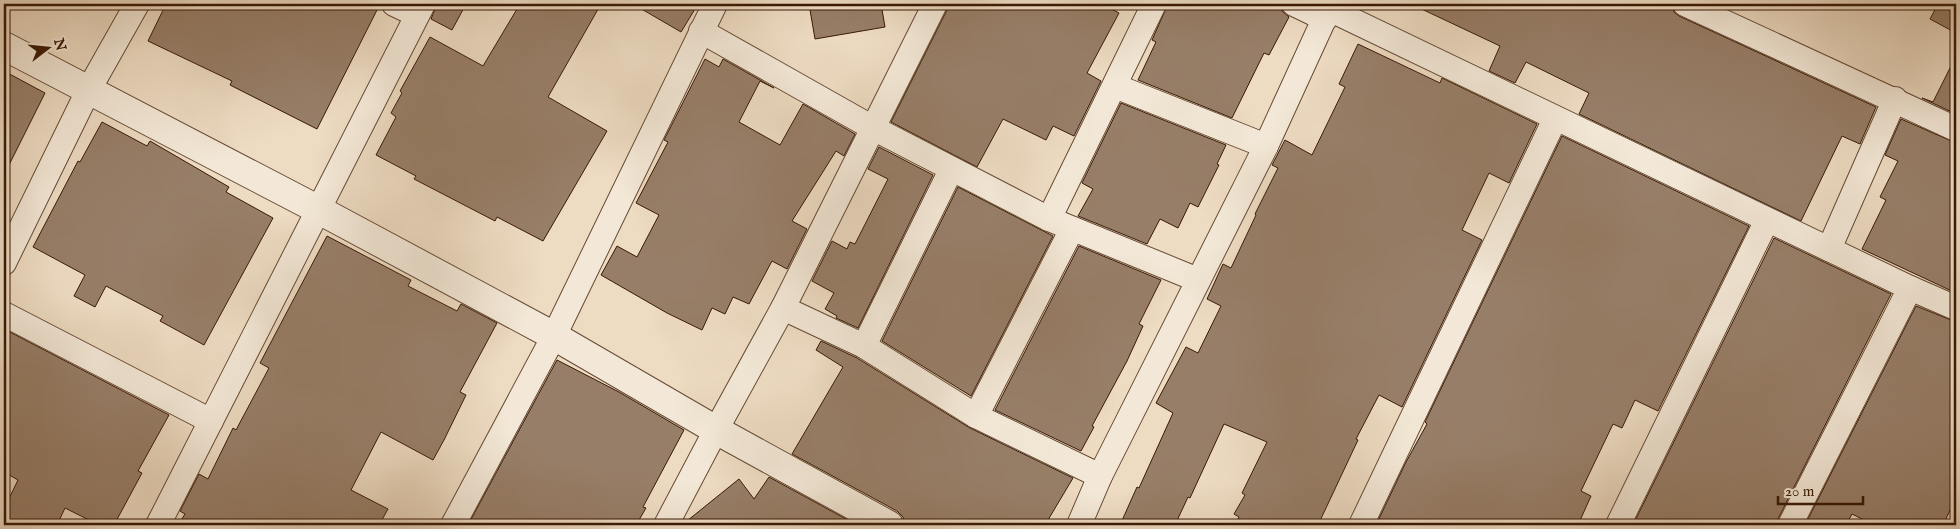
<svg xmlns="http://www.w3.org/2000/svg" width="1960" height="529" font-family="'IM FELL English',serif">
<rect width="100%" height="100%" fill="#eddbc2"/>
<filter id="stains"><feTurbulence type="fractalNoise" baseFrequency=".004" numOctaves="4"/><feColorMatrix values="0 0 0 0 .2 0 0 0 0 .09 0 0 0 0 .02 0 0 0 .5 -.17"/></filter>
<radialGradient id="worn" r=".72"><stop offset=".6" stop-color="#630" stop-opacity="0"/><stop offset="1" stop-color="#630" stop-opacity=".3"/></radialGradient>
<!-- building -->
<g fill="#977e68" stroke="#391906">
<polygon points="166,4 380,4 317,129 230,85 232,81 148,41"/>
<polygon points="437,4 466,4 452,30 431,19"/>
<polygon points="520,4 601,4 548,97 607,131 543,241 497,217 495,221 414,179 416,176 376,155 396,117 391,113 402,93 400,91 430,37 483,66"/>
<polygon points="633,4 698,4 681,32"/>
<polygon points="809,4 881,4 885,27 815,39"/>
<polygon points="949,4 1102,4 1119,13 1087,73 1101,81 1074,136 1053,126 1046,140 1003,119 977,167 891,122 947,10"/>
<polygon points="1168,4 1280,4 1282,11 1289,17 1269,55 1264,53 1232,118 1138,80 1156,42 1152,40"/>
<polygon points="1411,4 1672,4 1674,12 1679,16 1876,107 1860,144 1842,136 1801,221 1579,114 1589,93 1526,62 1515,83 1489,71 1500,46"/>
<polygon points="1938,4 1956,4 1956,33 1930,19"/>
<polygon points="1358,44 1440,83 1442,78 1537,124 1509,183 1489,173 1462,230 1482,240 1402,407 1379,395 1356,439 1358,440 1318,525 1235,525 1239,517 1234,514 1245,495 1242,493 1267,442 1224,424 1190,498 1188,497 1175,525 1120,525 1137,487 1139,488 1173,413 1156,403 1186,347 1198,353 1221,306 1207,299 1223,264 1231,268 1256,215 1255,214 1278,168 1272,165 1285,140 1312,155 1345,87 1339,84"/>
<polygon points="1956,56 1956,114 1922,98 1933,102"/>
<polygon points="705,59 719,67 723,59 774,88 760,81 739,122 780,145 803,104 855,134 844,156 836,151 792,221 807,229 787,269 772,261 749,304 733,297 725,314 712,308 702,330 667,313 601,275 617,246 637,257 659,215 636,203 668,142 664,140"/>
<polygon points="4,71 45,93 4,175"/>
<polygon points="1121,103 1226,145 1217,164 1219,165 1198,207 1190,203 1178,228 1160,219 1147,244 1078,216 1093,189 1082,183"/>
<polygon points="1901,119 1956,143 1956,293 1862,249 1886,200 1880,197 1898,161 1885,155"/>
<polygon points="102,122 147,146 150,141 229,187 226,192 273,218 204,345 160,321 163,316 106,286 95,307 74,296 85,275 33,247 78,161 80,162"/>
<polygon points="1562,136 1749,226 1658,411 1635,400 1622,428 1613,424 1581,491 1591,496 1578,525 1376,525 1406,462 1427,424 1425,422"/>
<polygon points="879,147 933,175 858,328 836,318 837,316 825,309 834,293 812,281 832,241 847,249 850,242 855,244 888,179 868,169"/>
<polygon points="958,187 1053,236 971,396 882,341"/>
<polygon points="327,236 411,280 408,286 457,311 461,304 497,323 460,392 466,395 444,440 433,460 381,432 351,490 388,509 379,525 178,525 185,514 180,511 199,474 208,479 233,428 236,430 269,368 260,363"/>
<polygon points="1774,238 1891,294 1778,519 1776,525 1633,525"/>
<polygon points="1079,246 1161,280 1139,324 1143,326 1127,361 1092,426 1094,427 1081,451 995,410"/>
<polygon points="1916,306 1956,322 1956,498 1943,525 1874,525 1852,514 1846,525 1805,525"/>
<polygon points="4,329 169,415 138,471 142,473 114,525 99,525 65,508 57,525 4,525 4,509 18,480 4,472"/>
<polygon points="821,341 857,358 970,428 1073,478 1045,525 905,525 903,517 897,511 792,454 843,367 816,350"/>
<polygon points="557,360 619,392 684,430 643,507 646,508 636,525 468,525"/>
<polygon points="769,477 857,525 682,525 739,479 754,499"/>
</g>
<g fill="none" stroke-linecap="round" stroke-linejoin="round">
<defs>
<g id="minor">
<polyline points="394,4 417,15"/>
<polyline points="1294,4 1325,19"/>
<polyline points="1685,4 1956,129"/>
<polyline points="1329,9 1910,288 1956,308"/>
<polyline points="701,31 873,128 1049,219 1198,280"/>
<polyline points="1115,86 1266,146"/>
<polyline points="1049,219 1154,4"/>
<polyline points="1829,249 1895,99"/>
<polyline points="4,263 88,91 137,4"/>
<polyline points="783,308 864,346 976,416 1100,476"/>
<polyline points="4,314 211,421"/>
<polyline points="864,346 951,170"/>
<polyline points="976,416 1072,229"/>
<polyline points="158,525 423,4"/>
<polyline points="453,525 554,336 715,4"/>
<polyline points="666,525 716,430 783,308 935,4"/>
<polyline points="1079,525 1100,476 1266,146 1331,4"/>
<polyline points="1361,525 1555,119"/>
<polyline points="1618,525 1767,220"/>
<polyline points="1790,525 1910,288"/>
</g>
<polyline id="tertiary" points="4,46 319,210 554,336 716,430 889,525"/>
</defs>
<!-- minor casing -->
<use href="#minor" stroke="#664a35" stroke-width="26"/>
<!-- tertiary casing -->
<use href="#tertiary" stroke="#664a35" stroke-width="30"/>
<!-- minor -->
<use href="#minor" stroke="#f3e8d7" stroke-width="24"/>
<!-- tertiary -->
<use href="#tertiary" stroke="#f3e8d7" stroke-width="28"/>
</g>
<!-- margin -->
<rect width="1960" height="529" fill="none" stroke="#eddbc2" stroke-width="20"/>
<rect x="5" y="5" width="1950" height="519" fill="none" stroke="#391906" stroke-width="2.5"/>
<rect x="10" y="10" width="1940" height="509" fill="none" stroke="#391906"/>
<!-- north arrow -->
<g transform="translate(48 48) rotate(74)" stroke="#f3e8d7" stroke-width="4" paint-order="stroke">
<path d="M0-4L9 19L0 12L-9 19Z" fill="#391906"/>
<text y="-8" font-size="14" font-weight="bold" text-anchor="middle" fill="#391906">N</text>
</g>
<!-- scale -->
<path d="M1778 496v8h85v-8" fill="none" stroke="#391906" stroke-width="2.5"/>
<text x="1785" y="496" font-size="15" fill="#391906" stroke="#f3e8d7" stroke-width="4" paint-order="stroke">20 m</text>
<rect width="100%" height="100%" filter="url(#stains)"/>
<rect width="100%" height="100%" fill="url(#worn)"/>
</svg>
